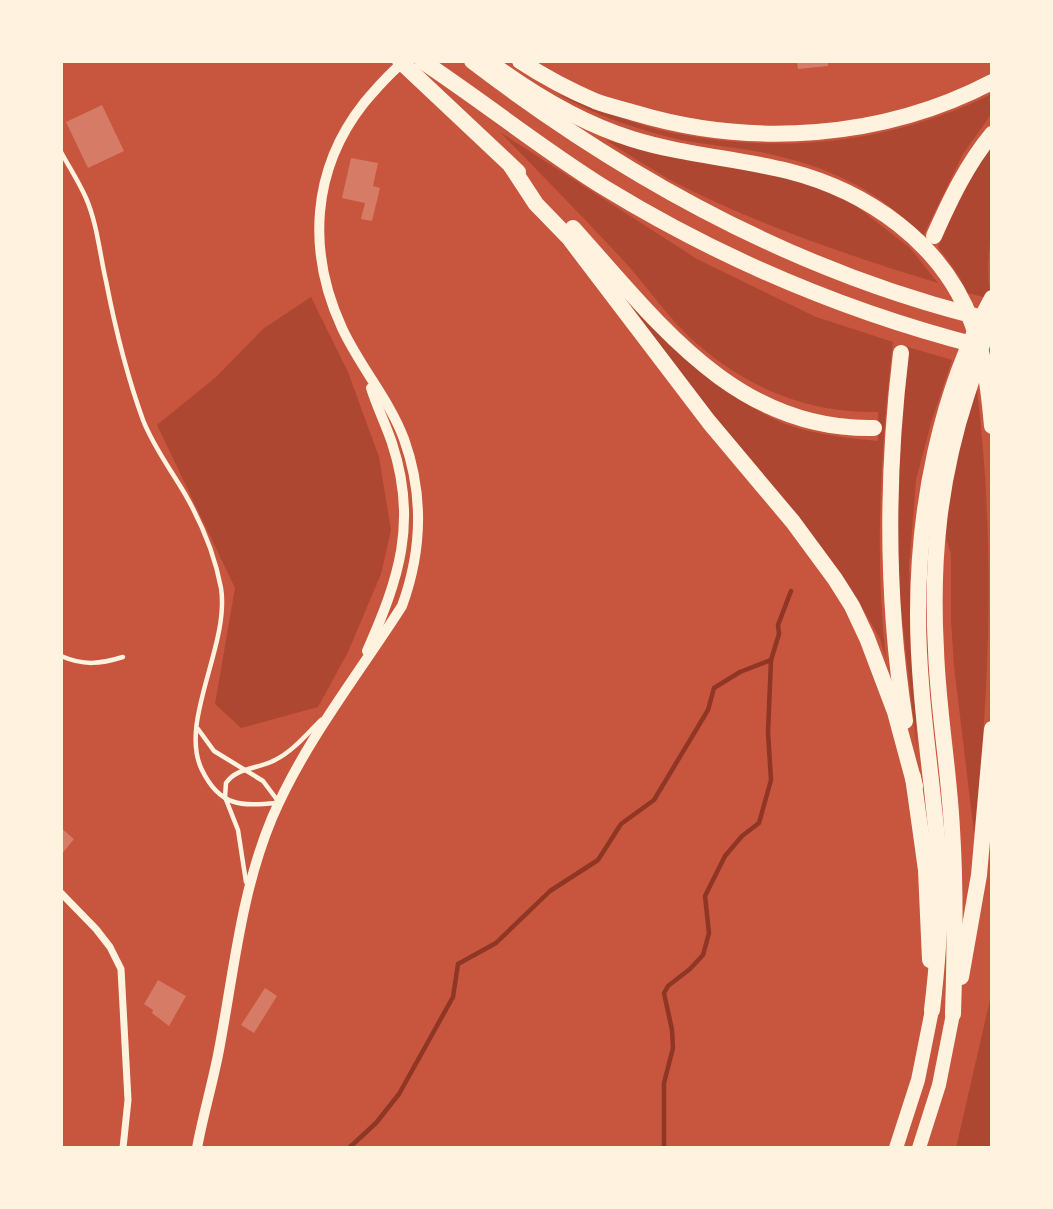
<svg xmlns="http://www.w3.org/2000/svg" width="1053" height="1209" font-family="'DM Sans',sans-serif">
<rect width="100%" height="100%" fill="#c8553d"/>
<!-- green -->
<g fill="#ae4732">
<path d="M 557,94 C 595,107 633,125 673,133 C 783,155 892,143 992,94 L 992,113 L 963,154 L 923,236 C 876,188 826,165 760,152 C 734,147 707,145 681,140 C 637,130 596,115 557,94 Z"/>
<path d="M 500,132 L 697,259 L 816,317 L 893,342 C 881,447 874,554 886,659 L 880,639 L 851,588 L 801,520 L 687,383 L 575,239 C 634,307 697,386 783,423 C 810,434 848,438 878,441 L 878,412 C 809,414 750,389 697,344 C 669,320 648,287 623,260 C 582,216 541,174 500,132 Z"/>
<path d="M 605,140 L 662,154 L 780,175 L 826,190 L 851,202 L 910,248 L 938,283 C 850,256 761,226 678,184 C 653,171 629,154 605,140 Z"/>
<path d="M 992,145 C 992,172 995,201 992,228 C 989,252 985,275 992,299 L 967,293 L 959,276 L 938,247 C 951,211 970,176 992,145 Z"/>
<polygon points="311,297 348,372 379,457 391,530 381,574 348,652 318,707 241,728 215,704 235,588 157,425 216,377 263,329"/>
<polygon points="908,347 952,360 931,423 916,480 909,568 917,750 900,601 895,522 902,385"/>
<path d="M 976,382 C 995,532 991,683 974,833 L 954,666 L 951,620 L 951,554 L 943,529 L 945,506 Z"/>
<polygon points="992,991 992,1148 956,1148"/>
</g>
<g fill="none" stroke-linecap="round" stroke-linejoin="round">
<!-- stream -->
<g stroke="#8f3625" stroke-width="4.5">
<polyline points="349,1148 376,1123 399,1094 453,997 458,964 496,943 550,891 598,860 621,824 654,800 708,710 714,688 740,672 771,660"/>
<polyline points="664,1148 664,1083 673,1048 672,1030 664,993 668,986 690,969 703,955 709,933 705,896 725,856 742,836 759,823 771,780 768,732 771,660 779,634 778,625 791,591"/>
</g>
</g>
<!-- building -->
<g fill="#d67c66">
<polygon points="797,61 828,61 828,66 798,69"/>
<polygon points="102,105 124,151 88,168 66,122"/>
<polygon points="351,158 378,163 373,186 380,188 372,221 361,219 365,203 342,198"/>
<polygon points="61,828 74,839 61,855"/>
<polygon points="158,980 186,996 169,1026 152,1013 153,1010 144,1004"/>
<polygon points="265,988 277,996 254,1033 241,1025"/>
</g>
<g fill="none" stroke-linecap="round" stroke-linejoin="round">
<!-- service -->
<g stroke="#fff3e0" stroke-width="4.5">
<path d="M 61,152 C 69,167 79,182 86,198 C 97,223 100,255 106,281 C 115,327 127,376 143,420 C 153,446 171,470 185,494 C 201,522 215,556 221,588 C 230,645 178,722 202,770 C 220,807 241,806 277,803"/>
<path d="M 61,656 C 84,666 100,664 123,657"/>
<polyline points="198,729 214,751 263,781 278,801"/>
<path d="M 246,882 L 238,830 L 225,797 L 226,783 C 237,767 259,769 275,760 C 292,752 307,734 321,720"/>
</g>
<!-- minor -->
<polyline stroke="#fff3e0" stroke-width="7" points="61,893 96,929 110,947 121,969 128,1100 123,1148"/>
<!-- tertiary -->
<g stroke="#fff3e0" stroke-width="10">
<path d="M 367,651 C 399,579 418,522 392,443 C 386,425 377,407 371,388"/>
<path d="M 197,1148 C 203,1115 213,1082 219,1050 C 234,971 241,892 272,818 C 305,741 358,675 402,606 C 422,551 424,495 404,439 C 389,399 360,367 342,328 C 307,252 311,170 364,103 C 377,88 389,73 405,61"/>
</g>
<!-- primary -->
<g stroke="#fff3e0" stroke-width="14">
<polyline points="896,1148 918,1080 932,1010"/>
<polyline points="919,1148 939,1085 953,1014"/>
</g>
<!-- motorway -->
<g stroke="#fff3e0" stroke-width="16">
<polyline points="400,61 518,172"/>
<path d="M 422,61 C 484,102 542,149 605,188 C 723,260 846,312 979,346"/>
<path d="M 472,61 C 624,177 790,269 975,316"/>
<path d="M 488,61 C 531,93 580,123 632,139 C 683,155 736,158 788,171 C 867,191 943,243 972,323 C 985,357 989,391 992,426"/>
<path d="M 520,61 C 543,76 569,90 595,101 C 608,106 622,109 635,113 C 752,148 883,139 992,82"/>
<polyline points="511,166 536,204 569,238 709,422 793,522 835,579 852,606 867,638 895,712 915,786"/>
<path d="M 573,228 C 657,321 735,431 874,428"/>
<path d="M 934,236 C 950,200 967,164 992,134"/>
<path d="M 901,353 C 886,476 886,598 905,721"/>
<polyline points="913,777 926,870 930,960"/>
<polyline points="961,977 979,875 992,729"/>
<path d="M 932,1010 C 938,960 942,912 939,862 C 933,780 918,697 918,614 C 918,507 940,392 992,298"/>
<path d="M 953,1014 C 955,952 956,891 952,829 C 949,769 938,710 936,650 C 931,560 939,480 967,394 C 975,372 979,344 992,324"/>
</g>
</g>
<!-- border -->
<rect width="1053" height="1209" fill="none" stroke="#fff3e0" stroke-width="126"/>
</svg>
